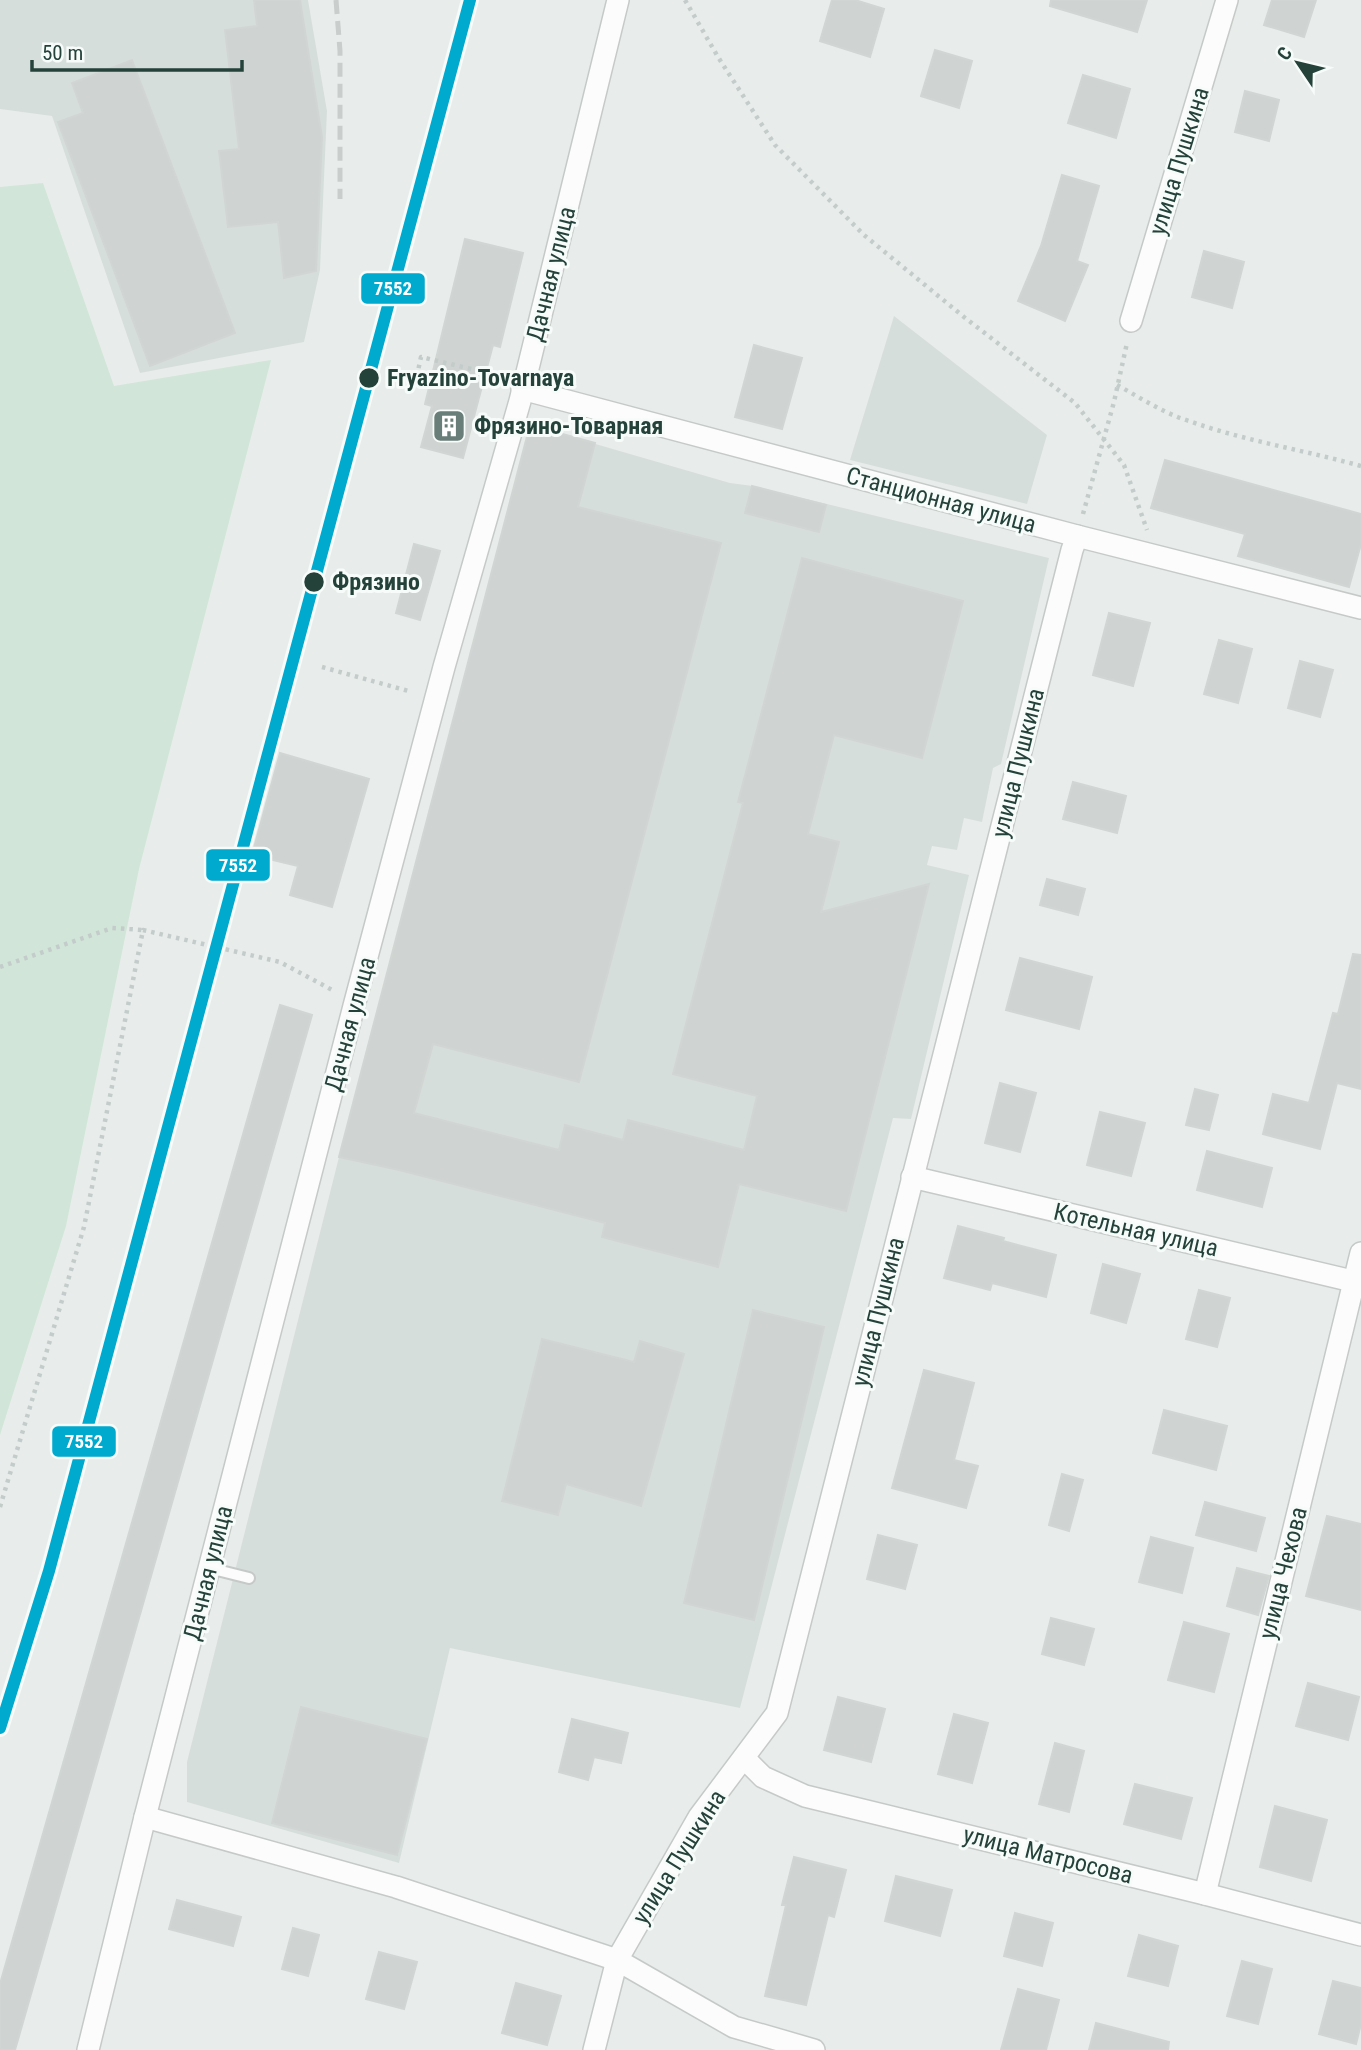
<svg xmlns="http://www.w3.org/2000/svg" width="1361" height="2050" font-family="'Roboto Condensed',sans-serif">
<rect width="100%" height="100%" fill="#e8edeb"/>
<!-- built -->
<g fill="#d6dedb">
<polygon points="0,0 308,0 327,111 320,270 304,342 140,373 52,116 0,109"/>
<polygon points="894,316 1047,435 1027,504 850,460"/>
<polygon points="530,425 730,483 753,486 1049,558 1001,764 993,768 982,822 964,818 957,850 932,846 927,865 969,875 911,1119 893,1118 740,1708 450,1648 399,1863 187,1802 187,1762 339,1157"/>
</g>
<!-- green -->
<polygon fill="#d1e6d8" points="43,183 114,386 271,360 139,869 66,1226 0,1435 0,187"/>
<!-- building -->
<g fill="#cfd4d2" stroke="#d1d6d4" stroke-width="2">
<polygon points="254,0 300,0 322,137 316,271 284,278 278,222 228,227 219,151 239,149 225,30 257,26"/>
<polygon points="832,0 855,0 884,9 870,57 820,41"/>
<polygon points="1051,0 1147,0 1137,32 1050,6"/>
<polygon points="1272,0 1316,0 1304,37 1264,25"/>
<polygon points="935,50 972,61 959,108 921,96"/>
<polygon points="132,60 235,333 150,366 58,122 83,113 72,83"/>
<polygon points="1083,75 1130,89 1116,138 1068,123"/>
<polygon points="1245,91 1279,100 1269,141 1235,132"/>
<polygon points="1062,175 1099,186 1077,261 1088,265 1065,321 1018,301 1041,246"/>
<polygon points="465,239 523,253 500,347 493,345 463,458 421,447 432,406 425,404"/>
<polygon points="1204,251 1244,262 1232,308 1192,297"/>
<polygon points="754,345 802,358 782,429 735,417"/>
<polygon points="530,425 595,443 578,507 721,543 579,1082 433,1044 414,1113 559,1150 565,1125 623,1140 628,1120 744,1150 757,1096 673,1074 743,803 738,802 802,558 963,601 922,758 834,735 808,834 839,842 821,912 929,884 846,1211 739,1184 718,1267 602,1237 605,1223 399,1170 339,1157"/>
<polygon points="1165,460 1361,514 1361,544 1349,587 1238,556 1245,534 1151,508"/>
<polygon points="752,486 826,505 819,532 745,513"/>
<polygon points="414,544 440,551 420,620 396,613"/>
<polygon points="1109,613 1150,623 1133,686 1093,675"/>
<polygon points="1219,640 1252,649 1238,703 1204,694"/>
<polygon points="1300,661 1333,670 1320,717 1288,708"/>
<polygon points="280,753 369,779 332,907 290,895 298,866 252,855"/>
<polygon points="1073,782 1126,796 1117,833 1063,819"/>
<polygon points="1047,879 1085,889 1078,915 1040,905"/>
<polygon points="1353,954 1361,955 1361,1089 1337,1083 1320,1149 1263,1134 1273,1094 1309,1103 1333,1013 1338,1014"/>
<polygon points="1020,958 1092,977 1079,1029 1006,1010"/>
<polygon points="280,1005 312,1015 15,2050 0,2050 0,1984"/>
<polygon points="1000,1083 1036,1093 1020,1152 985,1143"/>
<polygon points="1195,1089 1218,1095 1209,1130 1186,1125"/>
<polygon points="1100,1112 1145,1123 1131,1176 1087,1165"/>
<polygon points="1207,1151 1272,1168 1262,1207 1197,1190"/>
<polygon points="958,1226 1004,1238 1003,1241 1056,1255 1046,1297 992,1283 990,1290 944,1278"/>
<polygon points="1103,1264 1140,1274 1126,1323 1091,1313"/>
<polygon points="1199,1290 1230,1298 1217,1347 1186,1339"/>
<polygon points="753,1310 824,1327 754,1620 684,1603"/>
<polygon points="542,1339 634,1362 640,1341 684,1354 641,1506 566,1484 558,1515 502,1501"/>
<polygon points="924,1370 974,1383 954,1460 978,1466 966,1508 892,1488"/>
<polygon points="1164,1410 1227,1426 1216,1470 1153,1453"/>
<polygon points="1062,1474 1083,1480 1069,1531 1049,1525"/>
<polygon points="1205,1502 1265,1518 1256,1551 1196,1535"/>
<polygon points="1327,1516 1361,1524 1361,1610 1306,1596"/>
<polygon points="878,1535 917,1545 905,1589 867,1579"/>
<polygon points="1151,1537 1193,1548 1182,1593 1139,1582"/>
<polygon points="1237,1568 1269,1576 1258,1615 1227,1606"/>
<polygon points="1051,1618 1094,1629 1084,1665 1042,1654"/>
<polygon points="1184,1622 1229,1634 1214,1692 1168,1680"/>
<polygon points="1308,1683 1359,1697 1348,1740 1296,1726"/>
<polygon points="838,1697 885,1709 871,1762 824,1750"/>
<polygon points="301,1707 427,1739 397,1855 272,1823"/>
<polygon points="954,1714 988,1723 972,1783 938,1774"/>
<polygon points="572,1719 628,1733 621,1763 594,1757 588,1780 559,1772"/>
<polygon points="1055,1743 1084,1751 1069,1812 1039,1804"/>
<polygon points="1135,1784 1192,1798 1181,1839 1124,1824"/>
<polygon points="1275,1806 1327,1820 1311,1881 1260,1867"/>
<polygon points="794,1857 846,1870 834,1917 828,1915 806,2005 765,1996 786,1905 782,1905"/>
<polygon points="896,1876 952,1890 940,1936 885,1921"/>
<polygon points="177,1900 241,1917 233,1946 169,1929"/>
<polygon points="1015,1913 1053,1923 1042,1966 1004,1956"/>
<polygon points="293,1928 319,1935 308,1976 282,1969"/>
<polygon points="1139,1935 1178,1946 1168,1986 1128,1976"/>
<polygon points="379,1952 417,1962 404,2009 366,1999"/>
<polygon points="1242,1961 1272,1969 1258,2024 1227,2016"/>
<polygon points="1333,1981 1361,1988 1361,2024 1356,2044 1319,2034"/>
<polygon points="516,1983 561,1996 547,2045 502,2033"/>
<polygon points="1018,1989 1059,2000 1046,2050 1001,2050"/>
<polygon points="1096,2023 1169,2042 1168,2050 1089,2050"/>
</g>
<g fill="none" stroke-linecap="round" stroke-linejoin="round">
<defs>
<polyline id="lane" points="209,1568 249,1578"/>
<g id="street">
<polyline points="1131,321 1227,0"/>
<polyline points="522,389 1077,536 1361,608"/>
<polyline points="912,1177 1361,1283"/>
<polyline points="744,1758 763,1777 805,1796 1205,1894 1361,1935"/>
<polyline points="145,1817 396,1887 617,1960 734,2027 814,2050"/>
<polyline points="1205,1894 1361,1253"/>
<polyline points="88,2050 145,1817 355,1002 444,667 520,401 618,0"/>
<polyline points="594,2050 617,1960 699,1817 777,1713 1072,550 1077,536"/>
</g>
</defs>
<!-- lane casing -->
<use href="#lane" stroke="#c5cac8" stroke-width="14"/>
<!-- street casing -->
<use href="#street" stroke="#c5cac8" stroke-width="24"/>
<!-- path -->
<g stroke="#c3ccca" stroke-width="4.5" stroke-dasharray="3.5 5" stroke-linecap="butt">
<polyline points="685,0 718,57 775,145 864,235 964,317 1075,403 1124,465 1147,530"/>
<polyline points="403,377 416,380 421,357 488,373 498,388"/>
<path d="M 1117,385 C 1141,398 1163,413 1189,421 C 1245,441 1304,450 1361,466"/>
<polyline points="1083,514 1114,402 1127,343"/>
<polyline points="322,667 412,692"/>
<polyline points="0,967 112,928 143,930"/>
<polyline points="0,1507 84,1227 143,930 280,962 334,991"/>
</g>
<!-- lane -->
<use href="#lane" stroke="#fcfcfc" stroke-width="10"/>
<!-- street -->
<use href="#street" stroke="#fcfcfc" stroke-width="21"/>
<!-- rail -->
<polyline stroke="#c9cdcc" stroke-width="5" stroke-dasharray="14 7" stroke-linecap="butt" points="336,0 340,51 340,199"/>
<defs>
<polyline id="rail-1" points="0,1728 49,1571 470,0"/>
</defs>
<!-- rail-1 casing -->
<use href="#rail-1" stroke="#f7fbf9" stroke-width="18"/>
<!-- rail-1 -->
<use href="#rail-1" stroke="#00a9ce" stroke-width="12"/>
</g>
<!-- icons -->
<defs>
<symbol id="building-square" viewBox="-11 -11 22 22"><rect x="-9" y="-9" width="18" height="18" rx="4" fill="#697e78" stroke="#f7fbf9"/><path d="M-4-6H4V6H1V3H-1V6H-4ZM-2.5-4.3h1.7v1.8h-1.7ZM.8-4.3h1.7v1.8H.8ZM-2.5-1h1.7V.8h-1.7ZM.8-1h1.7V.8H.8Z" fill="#fff"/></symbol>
</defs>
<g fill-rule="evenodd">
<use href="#building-square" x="430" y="407" width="38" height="38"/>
</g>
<!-- markers -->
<g fill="#24423a" stroke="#f7fbf9" stroke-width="2.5">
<circle cx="369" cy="378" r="11"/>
<circle cx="314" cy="582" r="11"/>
</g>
<g text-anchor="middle" stroke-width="6" stroke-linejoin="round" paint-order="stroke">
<!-- street labels -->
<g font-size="24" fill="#24423a" stroke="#f7fbf9">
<text transform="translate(1179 161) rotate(-73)" y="8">улица Пушкина</text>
<text transform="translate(551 274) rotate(-76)" y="8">Дачная улица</text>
<text transform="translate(941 500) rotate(15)" y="8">Станционная улица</text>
<text transform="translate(1018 763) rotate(-76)" y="8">улица Пушкина</text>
<text transform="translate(350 1024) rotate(-75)" y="8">Дачная улица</text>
<text transform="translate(1136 1230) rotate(13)" y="8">Котельная улица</text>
<text transform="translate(878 1312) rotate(-76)" y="8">улица Пушкина</text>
<text transform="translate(208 1573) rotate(-76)" y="8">Дачная улица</text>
<text transform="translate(1283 1573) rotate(-76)" y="8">улица Чехова</text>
<text transform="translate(1048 1855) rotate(14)" y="8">улица Матросова</text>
<text transform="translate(679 1857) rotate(-58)" y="8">улица Пушкина</text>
</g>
<!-- stop labels -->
<g font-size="24" font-weight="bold" fill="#24423a" stroke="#f7fbf9" text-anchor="start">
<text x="387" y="386">Fryazino-Tovarnaya</text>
<text x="332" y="590">Фрязино</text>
</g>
<!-- poi labels -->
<g font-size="24" font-weight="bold" fill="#24423a" stroke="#f7fbf9" text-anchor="start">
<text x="474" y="434">Фрязино-Товарная</text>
</g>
</g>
<g stroke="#f7fbf9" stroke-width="2.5">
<rect x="360" y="272" width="66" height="33" rx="7" fill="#00a9ce"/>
<rect x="205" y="848" width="66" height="34" rx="7" fill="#00a9ce"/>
<rect x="51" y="1425" width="66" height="33" rx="7" fill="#00a9ce"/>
</g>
<g font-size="19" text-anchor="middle" font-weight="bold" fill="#fff">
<text x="393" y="295">7552</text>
<text x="238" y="872">7552</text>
<text x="84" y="1448">7552</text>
</g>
<!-- north arrow -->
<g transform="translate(1298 63) rotate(305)" stroke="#f7fbf9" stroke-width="5" paint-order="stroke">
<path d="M0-5L12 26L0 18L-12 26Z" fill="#24423a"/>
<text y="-10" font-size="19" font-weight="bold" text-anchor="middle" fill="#24423a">С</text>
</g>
<!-- scale -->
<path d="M32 60v10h210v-10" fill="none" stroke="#24423a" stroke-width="3.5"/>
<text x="42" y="60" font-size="21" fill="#24423a" stroke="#f7fbf9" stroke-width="5" paint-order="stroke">50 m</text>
</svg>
